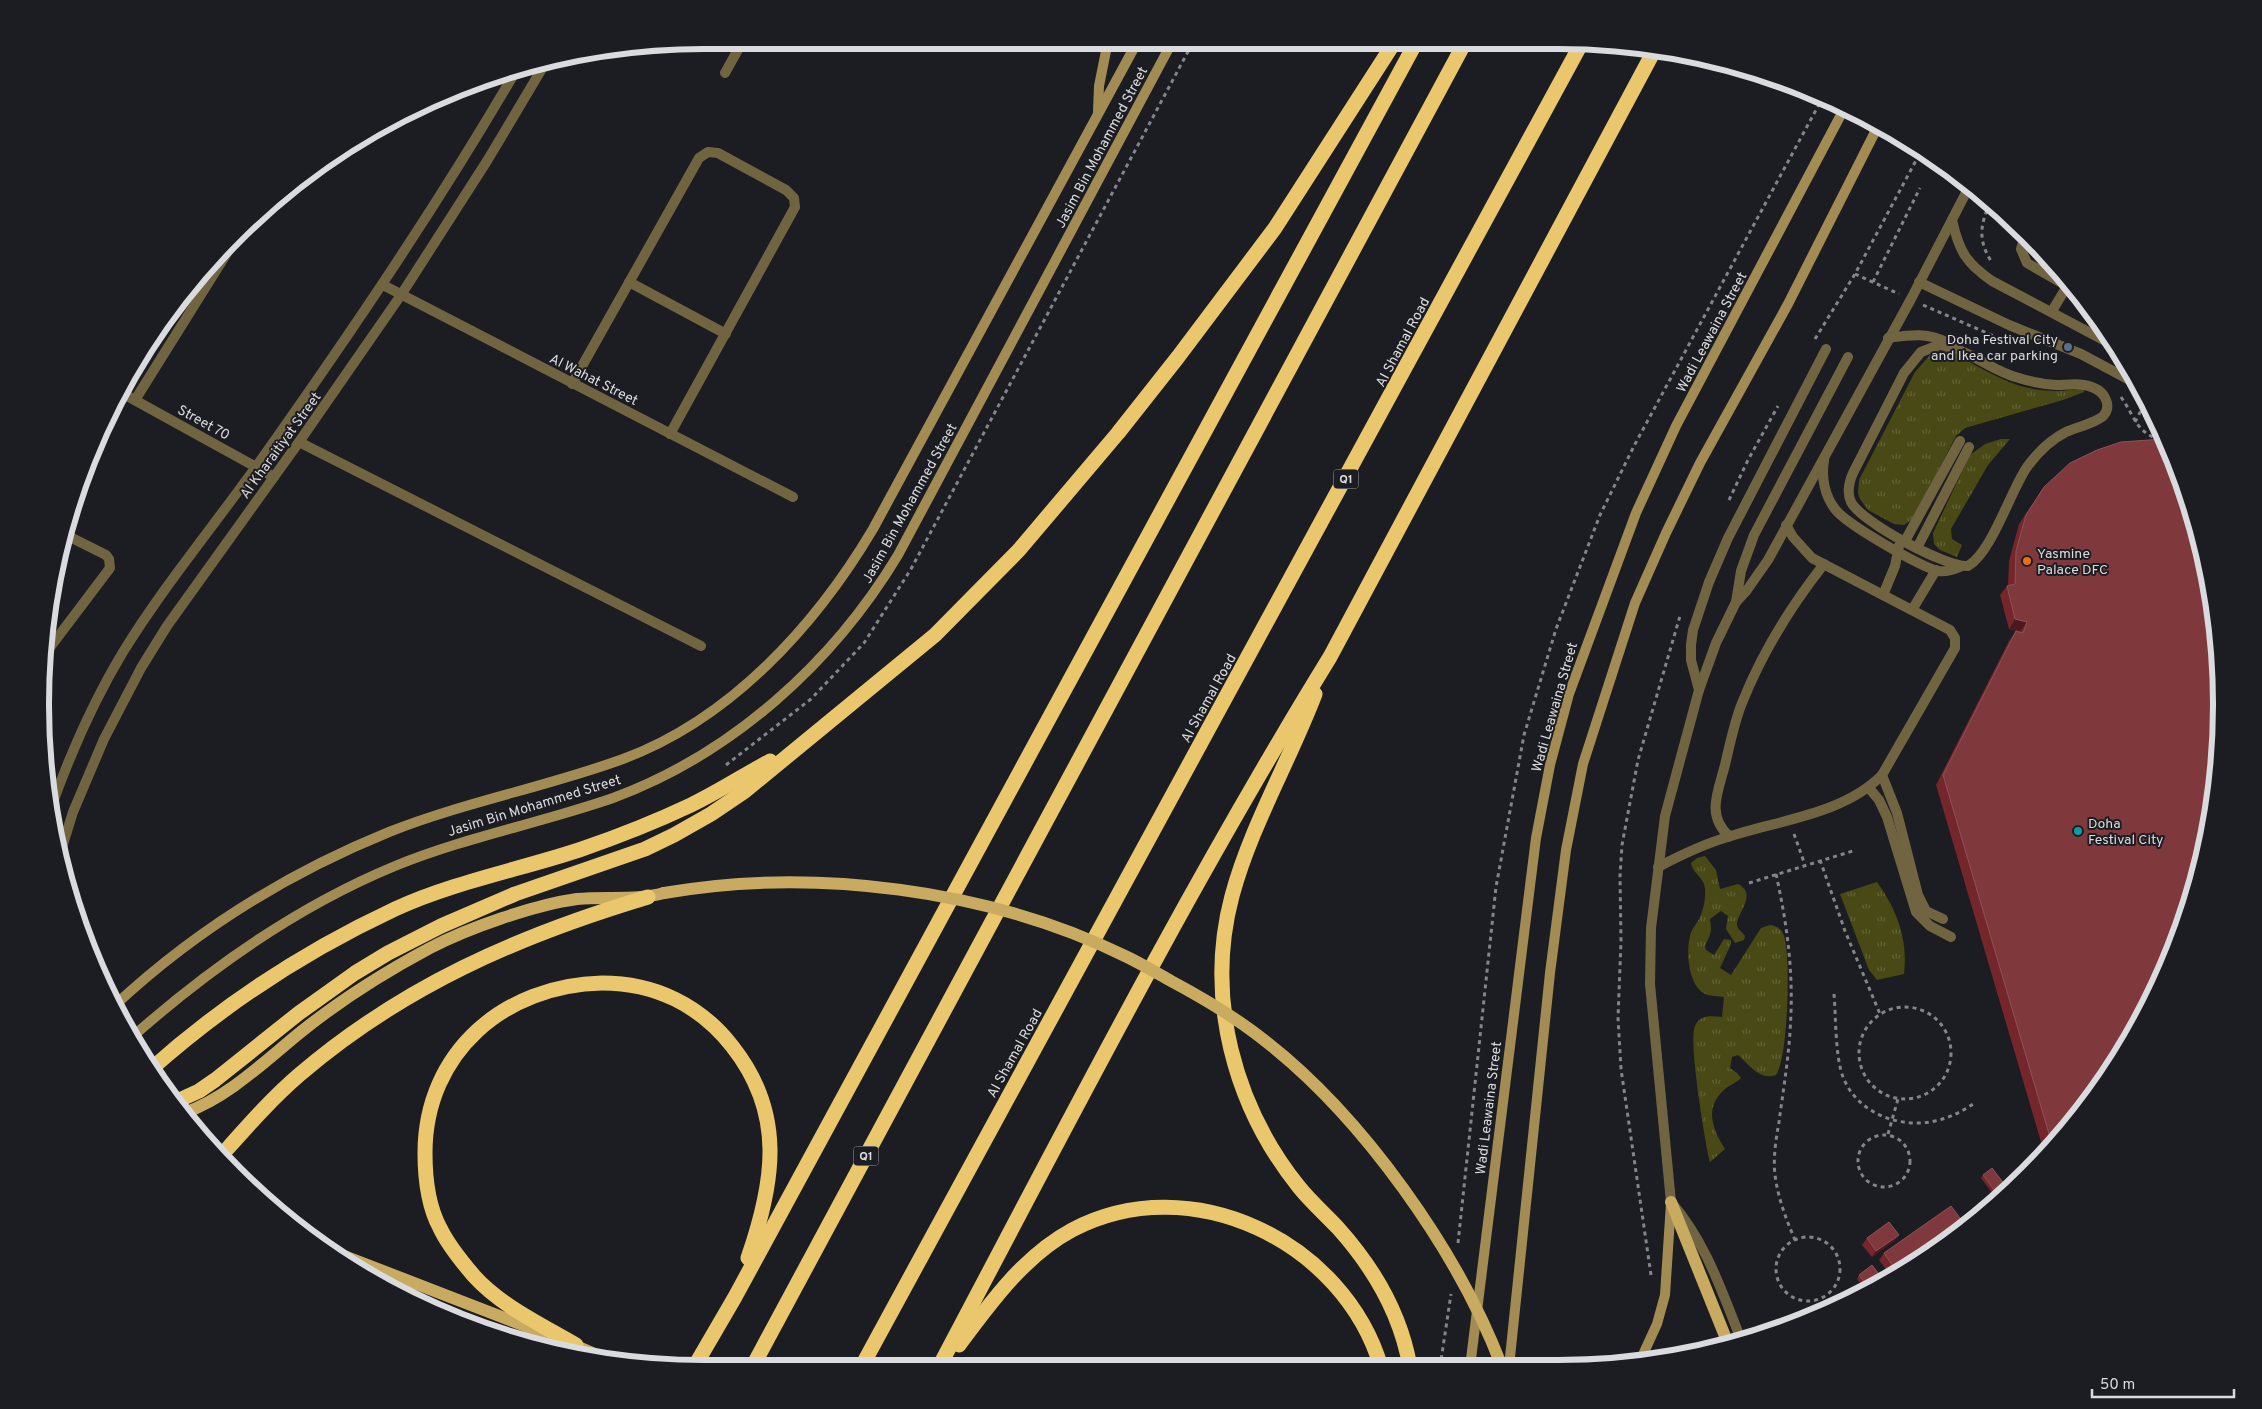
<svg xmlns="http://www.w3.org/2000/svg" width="2262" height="1409" font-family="Overpass,sans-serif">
<defs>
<pattern id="grass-tufts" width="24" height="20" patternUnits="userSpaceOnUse" patternTransform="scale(1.25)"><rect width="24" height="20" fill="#484914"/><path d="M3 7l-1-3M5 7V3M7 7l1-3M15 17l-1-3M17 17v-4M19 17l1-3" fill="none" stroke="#626336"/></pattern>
</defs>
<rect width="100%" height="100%" fill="#1c1d22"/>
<!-- grass -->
<g fill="url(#grass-tufts)">
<path d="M 1938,351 L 1949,351 C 1999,377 2025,399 2084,388 L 2084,392 L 2063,400 L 1965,428 L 1956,436 L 1913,519 L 1904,525 L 1894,524 L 1868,510 L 1860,499 L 1858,493 L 1859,480 L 1915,372 L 1930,355 Z"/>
<polygon points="2001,439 2010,439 1988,465 1951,529 1952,539 1962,545 1957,557 1940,550 1934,544 1933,533 1970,455 1985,444"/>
<path d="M 1705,856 L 1716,870 L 1720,889 L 1738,884 C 1757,894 1739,911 1737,923 C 1736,929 1743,932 1745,936 L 1744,940 L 1735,943 L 1726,929 L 1728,916 L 1721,911 L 1710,919 C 1712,933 1711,933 1705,946 L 1706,950 L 1714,955 L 1724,939 L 1731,940 L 1731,944 L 1720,968 L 1731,975 L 1761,928 L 1770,925 C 1777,926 1782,929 1784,936 C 1791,957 1788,1059 1776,1075 C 1760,1081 1748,1064 1738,1055 L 1732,1057 L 1730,1068 L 1737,1073 L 1741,1078 C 1736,1083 1730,1085 1725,1089 C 1704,1107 1712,1129 1725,1149 L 1710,1162 C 1705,1142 1688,1039 1695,1026 C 1700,1014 1711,1016 1722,1017 L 1724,997 C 1718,996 1710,996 1705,994 C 1688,985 1686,952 1690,936 C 1691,930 1696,925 1699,919 C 1703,912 1706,898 1705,889 C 1705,878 1692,873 1691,863 L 1697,858 Z"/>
<path d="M 1877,882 C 1897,910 1908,939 1904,974 L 1877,980 L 1869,970 L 1840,894 Z"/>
</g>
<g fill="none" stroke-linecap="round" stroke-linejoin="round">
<!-- path -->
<g stroke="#848588" stroke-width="3" stroke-dasharray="4 4" stroke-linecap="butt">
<path d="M 1990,203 C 1980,225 1978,240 1991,261"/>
<polyline points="1855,274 1899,294"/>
<polyline points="1873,282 1920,188"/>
<polyline points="1923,305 1996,337"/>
<polyline points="1815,339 1855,274 1920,153"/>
<path d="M 2121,397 C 2136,418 2135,433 2164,441"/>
<polyline points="2135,422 2146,401"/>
<polyline points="1729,500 1748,460 1778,406"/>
<polyline points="726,765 811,699 864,643 911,569 1191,46"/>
<polyline points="1794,834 1805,865"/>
<polyline points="1820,860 1845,931 1880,1014"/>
<path d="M 1776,874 C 1788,929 1794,975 1790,1032 C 1788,1062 1783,1092 1779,1122 C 1776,1139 1773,1157 1775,1175 C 1778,1198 1786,1219 1795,1240"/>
<polyline points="1749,883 1856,850"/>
<path d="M 1834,994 C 1836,1017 1835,1056 1843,1077 C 1857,1113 1899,1129 1935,1121 C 1949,1118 1961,1112 1973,1104"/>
<circle cx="1905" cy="1053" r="46"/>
<polyline points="1888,1134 1898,1099"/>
<circle cx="1884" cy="1161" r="26"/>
<circle cx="1808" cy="1269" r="32"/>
<polyline points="1458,1243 1496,887 1524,735 1556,629 1600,515 1634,446 1823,97"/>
<polyline points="1651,1275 1621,1069 1618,1018 1621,941 1620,876 1622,845 1638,760 1680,616"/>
<polyline points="1440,1367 1451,1294"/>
</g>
<!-- service -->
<g stroke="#716441" stroke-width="10">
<path d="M 1952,220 C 1959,251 1966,263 1992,281 L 2113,345"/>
<polyline points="2025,236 2021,249 2027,263 2067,286"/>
<polyline points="1919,282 2009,325 2081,354 2139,385"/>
<polyline points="2052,311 2069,283"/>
<path d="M 1888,338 C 1910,335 1928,332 1948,343"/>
<path d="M 1939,345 C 1968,348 1991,371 2019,378 C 2031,382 2044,384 2056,385 C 2068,385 2082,382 2094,388 C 2104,392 2112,405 2104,415 C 2100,421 2075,428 2066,432 C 2050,440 2038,452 2027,467 C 2010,492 1992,552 1968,566 C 1947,568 1861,522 1851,502 C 1847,493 1849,482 1853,473 L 1904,373 L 1921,352 Z"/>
<polyline points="299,442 701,646"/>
<path d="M 1824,461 C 1821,478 1825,496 1835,509 C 1846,524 1919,566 1938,571 C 1945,572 1953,570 1960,567"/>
<polyline points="1905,541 1960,441"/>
<polyline points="1917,548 1969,447"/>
<polyline points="1883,595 1895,566 1899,546"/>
<polyline points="1736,602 1741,571 1754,535 1848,357"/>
<polyline points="1912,610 1936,570"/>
<polyline points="45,654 110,568 109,559 106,555 64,534"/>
<polyline points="1699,690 1691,660 1691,645 1693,630 1709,582 1728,538 1826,349"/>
<polyline points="1882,775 1897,813 1918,895 1926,911 1943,919"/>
<polyline points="1869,788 1879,800 1887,817 1916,912 1930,926 1951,937"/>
<path d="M 1729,836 C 1706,815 1718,792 1725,765 C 1730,744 1734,723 1742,703 C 1762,653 1791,606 1824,564"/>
<path d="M 1658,867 C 1681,855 1703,844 1728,837 C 1779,820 1844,814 1882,775 L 1955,648 L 1955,638 L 1950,630 L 1812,558 L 1793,537 L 1786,525"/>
<path d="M 1742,1342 C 1722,1292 1706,1242 1671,1202 L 1650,984 L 1651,928 L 1665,816 L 1699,690 L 1716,643 L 1736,602 L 1747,590 L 1768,560 L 1911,299 L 1970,185"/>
</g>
<!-- minor -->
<g stroke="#716441" stroke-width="10">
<polyline points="725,73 740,46"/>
<polyline points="629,282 726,334"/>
<polyline points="383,285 793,497"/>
<polyline points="572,384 699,158 708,152 718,153 786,190 794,198 795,207 670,434"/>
<polyline points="120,392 274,477"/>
<polyline points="135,400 242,229"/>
</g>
<!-- tertiary -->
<g stroke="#716441" stroke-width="10">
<path d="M 53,802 C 72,750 94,700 123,652 C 165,584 217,522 263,457 C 352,331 439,203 517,69"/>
<polyline points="60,854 73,812 104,739 141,668 167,626 299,442 401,295 487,161 546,62"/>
</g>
<!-- secondary -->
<g stroke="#a28c53" stroke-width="10">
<polyline points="1098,111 1099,86 1107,46"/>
<path d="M 113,1007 C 193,932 288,873 389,832 C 465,802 546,787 623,759 C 731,719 816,625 873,529 L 1135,46"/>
<path d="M 131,1038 C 210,968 298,906 395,866 C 466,837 541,823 613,798 C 732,754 833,663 898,555 L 1170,46"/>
<polyline points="1640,1361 1657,1324 1665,1295 1671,1203"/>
<polyline points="1470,1367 1536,838 1550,765 1569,694 1636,513 1676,426 1844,109"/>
<polyline points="1509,1367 1550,973 1566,850 1583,764 1635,603 1666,533 1700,463 1788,304 1877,128"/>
</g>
<!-- primary -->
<g stroke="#c8aa60" stroke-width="12">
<path d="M 184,1113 C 229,1097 266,1060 302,1031 C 342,999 385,972 430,948 C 468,928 534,905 577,899 C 606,896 636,901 664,893"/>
<polyline points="1671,1202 1729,1346"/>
<polyline points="339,1254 546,1334"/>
<polyline points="567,1342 613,1362"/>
</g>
<!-- motorway -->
<g stroke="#eac76c" stroke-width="15">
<path d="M 1315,694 C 1289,762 1251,826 1232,896 C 1205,998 1234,1106 1299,1187 C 1311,1202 1325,1214 1338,1228 C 1373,1267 1401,1315 1410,1367"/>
<path d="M 150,1070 C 224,1004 305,951 395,909 C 454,882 518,870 579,850 C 617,837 655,822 691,805 C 718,792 744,775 770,761"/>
<polyline points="175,1102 199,1091 215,1080 299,1013 355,973 388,953 441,926 515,894 645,849 674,835 711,814 745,791 935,635 1019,550 1118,433 1178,357 1275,228 1392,46"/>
<path d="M 220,1157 C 245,1129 271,1099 299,1075 C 403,986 518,936 648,897"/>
<path d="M 576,1345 C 542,1325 501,1306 474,1276 C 462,1262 448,1245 440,1228 C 428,1206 425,1177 425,1153 C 425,1052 505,985 602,983 C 655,983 700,1005 732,1046 C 786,1114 774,1183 748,1258"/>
<path d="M 959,1345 C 991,1302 1024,1256 1072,1230 C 1191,1167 1344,1242 1381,1367"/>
<polyline points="696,1364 735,1297 1414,46"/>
<polyline points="754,1364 1463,46"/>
<polyline points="863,1364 1580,46"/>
<path d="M 940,1365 C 1066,1127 1189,886 1330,657 L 1655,49"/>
</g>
<!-- primary-bridge -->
<path stroke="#c8aa60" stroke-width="12" d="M 664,893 C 812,867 989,889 1125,956 C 1140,963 1155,972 1171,981 C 1203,998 1235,1017 1264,1040 C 1362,1116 1458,1251 1502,1367"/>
</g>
<!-- wall -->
<g fill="#74262a">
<polygon points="2044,487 2084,1109 2044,1152 1936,785 2009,641 2016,631 2020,632 2009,629 2000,595 2007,586 2008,585 2009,561 2019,524"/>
<polygon points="1983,1175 2009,1190 1998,1201 1981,1178"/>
<polygon points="1963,1222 1958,1229 1890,1275 1879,1260 1884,1253"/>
<polygon points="1899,1235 1894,1241 1872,1257 1862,1245 1867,1238"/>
<polygon points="1859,1275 1882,1278 1880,1281 1866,1291 1857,1279"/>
</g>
<!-- shaded-wall -->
<g fill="#4c1a1e">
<polygon points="2015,619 2027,622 2020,632 2009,629"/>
<polygon points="1963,1222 1958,1229 1892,1273 1895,1269"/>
<polygon points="1899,1235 1894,1241 1872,1257 1876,1251"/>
<polygon points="1882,1278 1880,1281 1868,1290 1869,1288"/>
</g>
<!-- building -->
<g fill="#7f393d" stroke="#8d5256">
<polygon points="2163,439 2187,491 2216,618 2221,748 2199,877 2153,999 2084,1109 2052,1144 1943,775 2016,631 2023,633 2027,622 2015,619 2007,586 2015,584 2016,551 2026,515 2044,487 2070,463 2097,450 2121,442"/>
<polygon points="1992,1168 2009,1190 2001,1199 1983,1175"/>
<polygon points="1951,1206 1963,1222 1895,1269 1884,1253"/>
<polygon points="1889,1222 1899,1235 1876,1251 1867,1238"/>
<polygon points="1872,1265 1882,1278 1869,1288 1859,1275"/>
</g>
<!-- markers -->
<circle fill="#5c6f8a" stroke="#1c1d22" stroke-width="2" cx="2068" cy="347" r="5"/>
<circle fill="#e8710a" stroke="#1c1d22" stroke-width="2" cx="2027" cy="561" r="5"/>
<circle fill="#0f9aa8" stroke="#1c1d22" stroke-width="2" cx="2078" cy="831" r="5"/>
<g text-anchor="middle" stroke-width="4" stroke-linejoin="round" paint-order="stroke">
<!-- shield labels -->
<g fill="#1c1d22" stroke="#a1a2a6" stroke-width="1">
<rect x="1333.5" y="469.5" width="25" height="19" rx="4"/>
<rect x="853.5" y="1146.5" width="25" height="19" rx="4"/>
</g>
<g font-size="12" font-weight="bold" fill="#dadbde">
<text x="1346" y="483">Q1</text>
<text x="866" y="1160">Q1</text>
</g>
<!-- street labels -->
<g font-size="14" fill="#dadbde" stroke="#1c1d22">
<text transform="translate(1101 147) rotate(-62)" y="5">Jasim Bin Mohammed Street</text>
<text transform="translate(1711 332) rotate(-62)" y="5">Wadi Leawaina Street</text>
<text transform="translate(1402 342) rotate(-62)" y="5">Al Shamal Road</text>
<text transform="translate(594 379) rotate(27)" y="5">Al Wahat Street</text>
<text transform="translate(204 422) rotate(29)" y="5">Street 70</text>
<text transform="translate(280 445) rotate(-54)" y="5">Al Kharaitiyat Street</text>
<text transform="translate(909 503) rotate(-61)" y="5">Jasim Bin Mohammed Street</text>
<text transform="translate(1208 698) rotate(-61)" y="5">Al Shamal Road</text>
<text transform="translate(1554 707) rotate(-74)" y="5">Wadi Leawaina Street</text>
<text transform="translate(534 805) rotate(-17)" y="5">Jasim Bin Mohammed Street</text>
<text transform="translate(1014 1053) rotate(-61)" y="5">Al Shamal Road</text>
<text transform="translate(1488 1108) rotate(-83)" y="5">Wadi Leawaina Street</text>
</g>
<!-- poi labels -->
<g font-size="14" fill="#dadbde" stroke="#1c1d22" text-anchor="start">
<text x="2058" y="344" text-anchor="end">Doha Festival City<tspan x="2058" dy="16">and Ikea car parking</tspan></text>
<text x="2037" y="558">Yasmine<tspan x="2037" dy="16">Palace DFC</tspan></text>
<text x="2088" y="828">Doha<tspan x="2088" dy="16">Festival City</tspan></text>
</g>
</g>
<!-- crop -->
<path d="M0 0H2262V1409H0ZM704 49H1558A655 655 0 0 1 2213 704V705A655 655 0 0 1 1558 1360H704A655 655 0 0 1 49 705V704A655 655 0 0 1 704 49Z" fill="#1c1d22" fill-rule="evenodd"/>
<path fill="none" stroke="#dadbde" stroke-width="6" d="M704 49H1558A655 655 0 0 1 2213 704V705A655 655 0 0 1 1558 1360H704A655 655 0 0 1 49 705V704A655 655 0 0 1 704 49Z"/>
<!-- scale -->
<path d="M2092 1389v8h142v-8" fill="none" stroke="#dadbde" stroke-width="2.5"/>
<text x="2100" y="1389" font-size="15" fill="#dadbde" stroke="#1c1d22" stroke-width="4" paint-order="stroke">50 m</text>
</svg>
